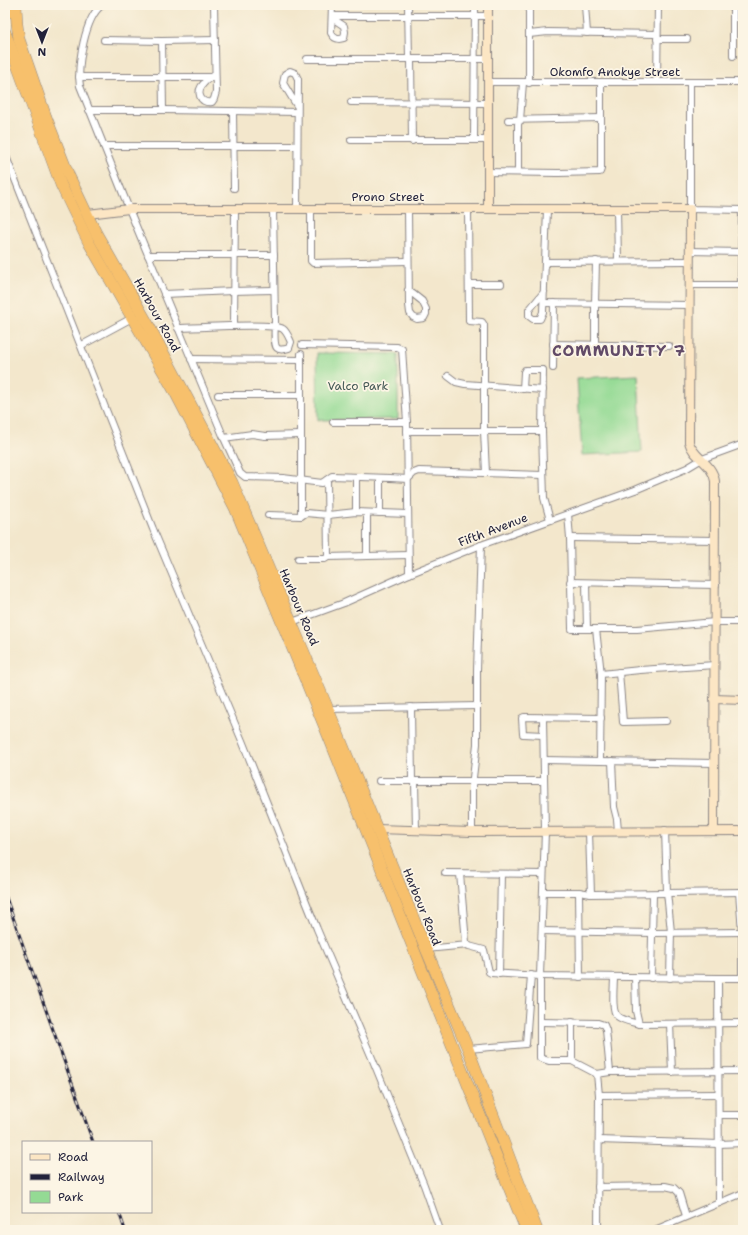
<svg xmlns="http://www.w3.org/2000/svg" width="748" height="1235" font-family="'Shantell Sans',sans-serif">
<rect width="100%" height="100%" fill="#fcf5e5"/>
<filter id="ink" filterUnits="userSpaceOnUse"><feTurbulence type="fractalNoise" baseFrequency=".025" numOctaves="2"/><feDisplacementMap in="SourceGraphic" scale="8" xChannelSelector="R" yChannelSelector="G"/><feConvolveMatrix kernelMatrix="1 2 1 2 8 2 1 2 1" color-interpolation-filters="sRGB"/></filter>
<filter id="wash" filterUnits="userSpaceOnUse"><feTurbulence type="fractalNoise" baseFrequency=".012" numOctaves="4" result="noise"/><feDisplacementMap in="SourceGraphic" scale="16" xChannelSelector="R" yChannelSelector="G"/><feGaussianBlur stdDeviation="0.9" result="paint"/><feColorMatrix in="noise" values="0 0 0 0 0 0 0 0 0 0 0 0 0 0 0 0 0 1.4 0 .05"/><feComposite in="paint" operator="in"/></filter>
<g filter="url(#wash)">
<rect width="100%" height="100%" fill="#f3e7cc"/>
<!-- green -->
<g fill="#94da94" stroke="#5b7e68">
<polygon points="317,353 398,354 398,419 318,420"/>
<polygon points="638,375 642,452 582,455 577,378"/>
</g>
</g>
<g filter="url(#ink)">
<g fill="none" stroke-linecap="round" stroke-linejoin="round">
<defs>
<g id="street">
<path d="M 102,5 C 85,17 77,66 80,86 L 129,209 L 224,438 L 252,434 L 265,436 L 301,435"/>
<path d="M 214,5 L 216,92 L 214,99 L 212,102 C 199,104 196,91 204,83 C 207,79 212,77 215,75"/>
<path d="M 332,5 L 331,33 C 334,39 338,40 344,38 L 345,32 L 344,26 L 332,18"/>
<polyline points="408,5 409,59"/>
<polyline points="529,5 529,83"/>
<polyline points="585,5 587,33"/>
<polyline points="332,16 488,16"/>
<polyline points="529,34 548,32 656,34"/>
<polyline points="657,39 687,39"/>
<polyline points="104,40 162,41 163,110"/>
<polyline points="162,41 215,40"/>
<polyline points="733,56 733,5"/>
<polyline points="307,59 488,59"/>
<polyline points="411,59 412,141"/>
<polyline points="79,77 210,77"/>
<polyline points="488,82 743,82"/>
<polyline points="657,82 658,5"/>
<polyline points="690,83 690,209 743,210"/>
<polyline points="351,102 488,103"/>
<polyline points="89,110 163,110 297,112"/>
<polyline points="233,111 234,188"/>
<polyline points="508,120 601,118"/>
<polyline points="351,140 488,140"/>
<polyline points="474,140 475,5"/>
<polyline points="104,146 297,146"/>
<polyline points="5,154 153,529 243,743 317,929 372,1058 424,1185 440,1230"/>
<polyline points="487,172 558,173 600,172 601,169 601,82"/>
<polyline points="518,172 518,124 520,120 523,83"/>
<polyline points="408,209 409,305 410,313 413,317 417,319 424,318 426,314 426,309 422,301 408,290"/>
<polyline points="468,209 469,321 482,322 484,325 484,431 486,473"/>
<polyline points="617,209 618,260"/>
<polyline points="297,210 298,79 295,73 290,71 285,74 283,83 297,106"/>
<polyline points="311,210 311,261 313,263 408,261"/>
<polyline points="689,251 741,252"/>
<polyline points="148,255 274,255"/>
<polyline points="545,262 689,261"/>
<polyline points="469,284 501,284"/>
<polyline points="689,285 743,285"/>
<polyline points="741,285 742,210"/>
<polyline points="544,292 529,310 529,316 533,319 540,319 543,312 547,210"/>
<polyline points="164,294 233,291 274,290"/>
<polyline points="544,303 689,305"/>
<polyline points="234,326 235,209"/>
<path d="M 178,328 C 196,328 272,322 283,329 C 287,332 289,338 291,342 L 289,348 C 286,349 280,351 277,348 C 273,344 275,327 275,321 C 274,284 274,246 273,209"/>
<polyline points="553,344 669,346"/>
<polyline points="82,345 132,318"/>
<polyline points="302,345 397,347 402,349 407,422 409,574"/>
<polyline points="595,345 595,304 596,261"/>
<polyline points="301,354 301,516"/>
<polyline points="191,359 301,360"/>
<polyline points="553,368 554,303"/>
<polyline points="448,376 456,382 465,384 543,390"/>
<polyline points="523,389 524,372 525,370 543,370 542,431 544,498 550,520"/>
<polyline points="218,395 301,395"/>
<polyline points="333,422 407,422"/>
<polyline points="407,431 542,431"/>
<polyline points="224,438 240,473 245,477 283,478 322,483 332,476 390,478 408,479 414,473 419,471 543,475"/>
<polyline points="380,478 380,513"/>
<polyline points="327,480 328,557"/>
<polyline points="356,512 356,478"/>
<polyline points="568,514 570,538 572,629 637,629 715,622 743,622"/>
<polyline points="268,515 301,516 306,513 328,515 356,512 408,514"/>
<polyline points="570,538 715,540"/>
<polyline points="367,555 367,513"/>
<polyline points="298,559 325,559 328,557 408,555"/>
<polyline points="570,582 716,585"/>
<polyline points="586,583 587,629"/>
<polyline points="292,622 344,603 409,574 481,545 635,490 687,468 702,459 743,444"/>
<polyline points="596,629 601,674 600,760"/>
<polyline points="619,672 623,722 666,721"/>
<polyline points="601,674 640,670 715,665"/>
<polyline points="411,707 412,781"/>
<polyline points="328,709 477,706"/>
<polyline points="543,718 545,831 540,976 718,978 719,1203"/>
<polyline points="543,735 523,734 522,718 524,717 601,718"/>
<polyline points="544,760 714,763"/>
<polyline points="612,761 614,807 617,819 618,831"/>
<polyline points="379,781 544,781"/>
<polyline points="415,781 416,830"/>
<polyline points="665,830 667,892 671,932 670,978"/>
<polyline points="472,832 472,786 477,744 477,670 481,545"/>
<polyline points="589,832 591,894"/>
<polyline points="445,873 543,874"/>
<polyline points="460,874 466,942 469,946 484,950 489,972 491,973 540,976 540,1058 549,1061 572,1061 597,1074 610,1072 743,1071"/>
<polyline points="543,892 579,892 591,894 743,892"/>
<polyline points="579,892 580,977"/>
<polyline points="739,892 742,932 742,978"/>
<polyline points="542,931 653,933 743,932"/>
<polyline points="426,949 468,945"/>
<polyline points="499,974 501,874"/>
<path d="M 614,977 C 614,987 611,1010 617,1016 C 623,1021 632,1022 639,1024 L 636,1011 L 635,977"/>
<polyline points="651,978 653,894"/>
<polyline points="718,978 743,978"/>
<polyline points="540,1022 598,1023 604,1025 606,1030 610,1072"/>
<polyline points="639,1024 743,1023"/>
<polyline points="670,1024 672,1072"/>
<polyline points="468,1049 526,1044 531,975"/>
<polyline points="572,1061 572,1022"/>
<polyline points="597,1074 599,1095 598,1230"/>
<polyline points="599,1095 718,1094"/>
<polyline points="719,1115 743,1115"/>
<polyline points="599,1140 719,1144 743,1143"/>
<polyline points="598,1187 665,1186 674,1188 679,1193 686,1216"/>
<polyline points="655,1230 743,1193"/>
</g>
<g id="secondary">
<polyline points="488,209 488,5"/>
<path d="M 88,214 L 129,209 L 690,209 L 689,442 C 693,458 712,462 715,481 L 714,831"/>
<polyline points="714,699 743,700"/>
<polyline points="377,829 472,832 743,831"/>
</g>
<g id="highway">
<polyline points="16,6 17,24 19,39 46,117 69,176 96,233 148,324 232,482 328,709 426,949 468,1049 537,1230"/>
<polyline points="5,14 11,11 17,5"/>
<polyline points="5,32 61,185 89,243 175,392 235,508 330,740 526,1230"/>
</g>
</defs>
<!-- street casing -->
<use href="#street" stroke="#8a8484" stroke-width="8"/>
<!-- secondary casing -->
<use href="#secondary" stroke="#8a8484" stroke-width="10"/>
<!-- highway casing -->
<use href="#highway" stroke="#8a8484" stroke-width="12"/>
<!-- street -->
<use href="#street" stroke="#fff" stroke-width="6"/>
<!-- secondary -->
<use href="#secondary" stroke="#fce6c4" stroke-width="8"/>
<!-- highway -->
<use href="#highway" stroke="#f7c06c" stroke-width="11"/>
<defs>
<g id="rail">
<polyline points="5,895 93,1142"/>
<polyline points="119,1212 125,1230"/>
</g>
</defs>
<!-- rail casing -->
<use href="#rail" stroke="#22223b" stroke-width="3"/>
<!-- rail -->
<use href="#rail" stroke="#fcf5e5" stroke-width="1.5" stroke-dasharray="4.5" stroke-linecap="butt"/>
</g>
</g>
<g text-anchor="middle" stroke-width="3.5" stroke-linejoin="round" paint-order="stroke">
<!-- street labels -->
<g font-size="12" fill="#22223b" stroke="#fcf5e5">
<text x="615" y="76">Okomfo Anokye Street</text>
<text x="388" y="201">Prono Street</text>
<text transform="translate(157 315) rotate(61)" y="4">Harbour Road</text>
<text transform="translate(493 530) rotate(-21)" y="4">Fifth Avenue</text>
<text transform="translate(299 607) rotate(67)" y="4">Harbour Road</text>
<text transform="translate(422 907) rotate(68)" y="4">Harbour Road</text>
</g>
<!-- park labels -->
<g font-size="12" fill="#445956" stroke="#fcf5e5">
<text x="358" y="390">Valco Park</text>
</g>
<!-- district labels -->
<g font-size="16" font-weight="bold" letter-spacing="1" fill="#624b68" stroke="#fcf5e5">
<text x="619" y="356">COMMUNITY 7</text>
</g>
</g>
<!-- margin -->
<rect width="748" height="1235" fill="none" stroke="#fcf5e5" stroke-width="20"/>
<!-- legend -->
<rect x="22" y="1141" width="130" height="72" fill="#fcf5e5" stroke="#a5a1a1"/>
<rect x="30" y="1154" width="20" height="6" fill="#fce6c4" stroke="#a5a1a1"/>
<text x="58" y="1161" font-size="12" fill="#22223b">Road</text>
<rect x="30" y="1174" width="20" height="6" fill="#22223b" stroke="#a5a1a1"/>
<text x="58" y="1181" font-size="12" fill="#22223b">Railway</text>
<rect x="30" y="1191" width="20" height="12" fill="#94da94" stroke="#a5a1a1"/>
<text x="58" y="1201" font-size="12" fill="#22223b">Park</text>
<!-- north arrow -->
<g transform="translate(42 42) rotate(180)" stroke="#fcf5e5" stroke-width="3" paint-order="stroke">
<path d="M0-3L7 15L0 10L-7 15Z" fill="#22223b"/>
<text y="-6" font-size="11" font-weight="bold" text-anchor="middle" fill="#22223b">N</text>
</g>
</svg>
